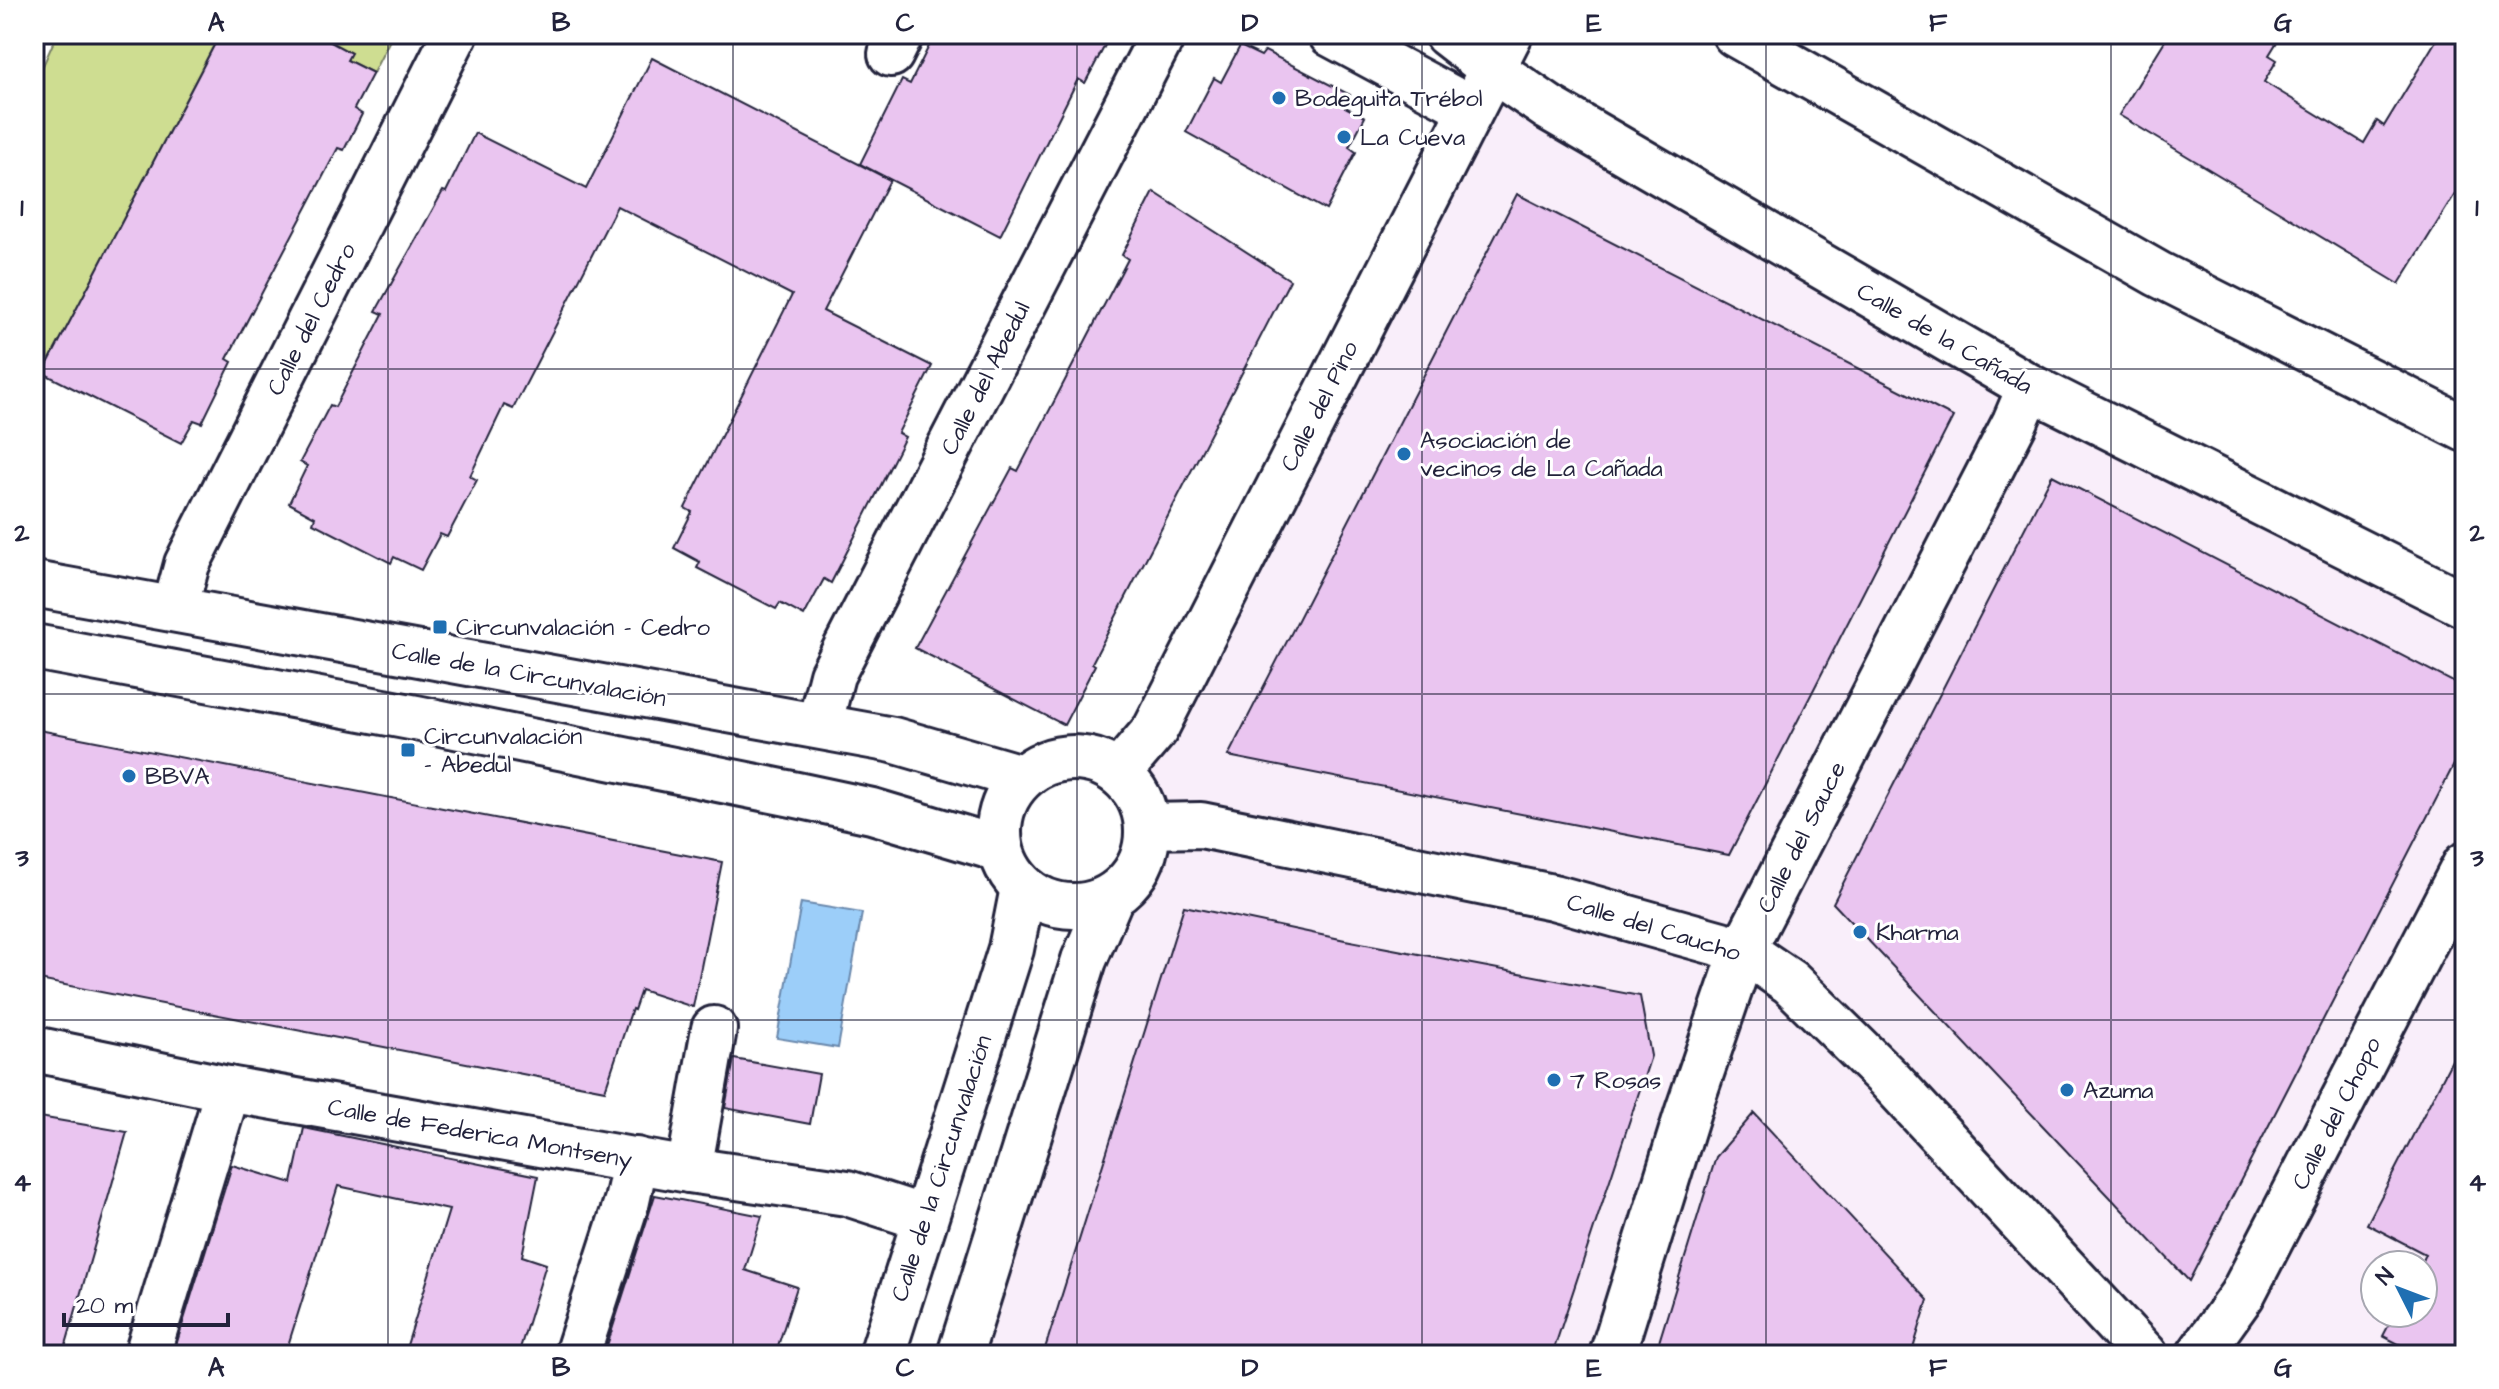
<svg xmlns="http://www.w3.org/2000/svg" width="2499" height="1389" font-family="'Architects Daughter',sans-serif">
<rect width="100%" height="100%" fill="#fff"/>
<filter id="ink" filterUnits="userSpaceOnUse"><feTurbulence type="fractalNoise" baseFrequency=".0125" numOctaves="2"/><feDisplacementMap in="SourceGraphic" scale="16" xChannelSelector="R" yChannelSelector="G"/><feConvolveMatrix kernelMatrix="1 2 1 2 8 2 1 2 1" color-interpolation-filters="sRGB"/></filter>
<g filter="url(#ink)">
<!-- built -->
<path fill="#f9eefa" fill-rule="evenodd" d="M 1492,69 L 2465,605 L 2465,1355 L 961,1355 L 1111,897 L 1135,874 L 1146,850 L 1148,826 L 1138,794 L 1119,772 ZM 2375,1265 L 2423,1265 L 2423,1313 L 2375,1313 Z"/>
<!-- green -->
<g fill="#cedd91" stroke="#788066" stroke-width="2">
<polygon points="57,34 227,34 217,39 48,363 34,356 34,86"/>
<polygon points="288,34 393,34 373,73 347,60 350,53"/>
</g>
<!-- water -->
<polygon fill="#9ccef9" stroke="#6b89ad" stroke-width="2" points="801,903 862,913 838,1048 777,1038"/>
<!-- building -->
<g fill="#eac5f0" stroke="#22223b" stroke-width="2">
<polygon points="220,34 316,34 351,53 347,60 373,73 354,109 362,114 344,150 338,148 227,359 232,362 202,423 194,420 181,443 43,373"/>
<polygon points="935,34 1111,34 1085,83 1078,79 1000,236 860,164 902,80 910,84"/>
<polygon points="2169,34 2282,34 2269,55 2277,60 2264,82 2364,143 2377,121 2384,126 2440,34 2465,34 2465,178 2399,284 2119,115"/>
<polygon points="1240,46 1261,56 1265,51 1350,95 1345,107 1365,117 1349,147 1356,152 1326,210 1186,132 1214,78 1221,82"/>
<polygon points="652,58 890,180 823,311 932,366 898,433 905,437 878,491 831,583 824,579 804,616 780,603 776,609 697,568 700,562 674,548 692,512 685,508 792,295 617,206 513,409 504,405 470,476 477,480 447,537 440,534 421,570 394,557 391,563 313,523 315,517 289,503 307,466 300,462 330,405 335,407 383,314 376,311 443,191 446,192 475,133 586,189"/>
<polygon points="1154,192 1290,280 1092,663 1095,665 1064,725 915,648 1012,468 1018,471 1128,259 1122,255"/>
<polygon points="1517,194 1953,417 1729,855 1228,756"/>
<polygon points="2052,475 2465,688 2465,743 2189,1281 1833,903"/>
<polygon points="34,729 722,862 693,1007 641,990 634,1010 632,1009 605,1090 34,979"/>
<polygon points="1184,906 1345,940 1640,996 1651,1056 1552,1355 1043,1355"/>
<polygon points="2465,1035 2465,1355 2420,1355 2383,1336 2395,1313 2423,1313 2423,1265 2420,1265 2425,1254 2367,1224"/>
<polygon points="734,1059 819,1074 810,1124 725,1108"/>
<polygon points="1754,1113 1928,1300 1911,1355 1655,1355 1716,1157"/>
<polygon points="34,1116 127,1132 63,1355 34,1355"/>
<polygon points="304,1128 538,1176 522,1256 546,1264 518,1355 404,1355 449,1210 338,1186 285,1355 173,1355 232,1165 292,1183"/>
<polygon points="655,1195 762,1216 745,1270 797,1287 775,1355 604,1355"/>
</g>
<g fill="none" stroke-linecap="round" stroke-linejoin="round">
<defs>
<g id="minor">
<polyline points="1331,34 1471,109"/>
<polyline points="1447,34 1492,69 1549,108 2030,387 2465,605"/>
<polyline points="1735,34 2158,274 2465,429"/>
<polyline points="891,54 901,34"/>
<polyline points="34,584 893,740 1021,777"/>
<polyline points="175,608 187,564 455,34"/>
<polyline points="34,647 416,718 797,795 872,811 999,849"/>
<polyline points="819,726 832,675 1163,34"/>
<circle cx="1073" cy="832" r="74"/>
<polyline points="1119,772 1155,730 1510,34"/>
<polyline points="1148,826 1201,825 1553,897 1743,950 1790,982 1888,1078 2145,1355"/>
<polyline points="34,1049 228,1089 689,1170 847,1193 924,1218"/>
<polyline points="689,1170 714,1029"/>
<polyline points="147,1355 228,1089"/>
<polyline points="577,1355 627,1201 636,1160"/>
<polyline points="882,1355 1011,949 1023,888"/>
<polyline points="960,1355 1084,960 1111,897"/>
<polyline points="1612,1355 1688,1111 1743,950 2015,422 2030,387"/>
<polyline points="2199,1355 2242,1295 2465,865"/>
</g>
</defs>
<!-- minor casing -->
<use href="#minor" stroke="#22223b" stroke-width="50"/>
<!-- minor -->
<use href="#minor" stroke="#fff" stroke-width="44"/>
</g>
</g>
<!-- grid -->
<path fill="none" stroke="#22223b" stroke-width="2" stroke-opacity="0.55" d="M 388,34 L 388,1355M 733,34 L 733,1355M 1077,34 L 1077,1355M 1422,34 L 1422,1355M 1766,34 L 1766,1355M 2111,34 L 2111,1355M 34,369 L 2465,369M 34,694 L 2465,694M 34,1020 L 2465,1020"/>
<!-- markers -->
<g fill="#1f6fb2" stroke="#fff" stroke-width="3">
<circle cx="1279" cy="98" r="8"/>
<circle cx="1344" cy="137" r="8"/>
<circle cx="1404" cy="454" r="8"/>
<rect x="432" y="619" width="16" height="16" rx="4"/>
<rect x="400" y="742" width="16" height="16" rx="4"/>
<circle cx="129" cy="776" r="8"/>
<circle cx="1860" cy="932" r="8"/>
<circle cx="1554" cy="1080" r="8"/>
<circle cx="2067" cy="1090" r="8"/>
</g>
<g text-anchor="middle" stroke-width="6" stroke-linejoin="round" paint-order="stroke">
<!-- poi labels -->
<g font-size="24" fill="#22223b" stroke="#fff" text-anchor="start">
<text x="1295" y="106">Bodeguita Trébol</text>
<text x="1360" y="145">La Cueva</text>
<text x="1420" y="448">Asociación de<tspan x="1420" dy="28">vecinos de La Cañada</tspan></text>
<text x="456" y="635">Circunvalación - Cedro</text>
<text x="424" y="744">Circunvalación<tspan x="424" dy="28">- Abedul</tspan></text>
<text x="145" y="784">BBVA</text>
<text x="1876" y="940">Kharma</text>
<text x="1570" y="1088">7 Rosas</text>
<text x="2083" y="1098">Azuma</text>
</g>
<!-- street labels -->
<g font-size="24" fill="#22223b" stroke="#fff">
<text transform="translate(311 319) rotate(-63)" y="8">Calle del Cedro</text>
<text transform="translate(1945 338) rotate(30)" y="8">Calle de la Cañada</text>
<text transform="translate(985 378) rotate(-63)" y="8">Calle del Abedul</text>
<text transform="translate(1319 406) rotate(-63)" y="8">Calle del Pino</text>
<text transform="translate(529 674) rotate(10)" y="8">Calle de la Circunvalación</text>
<text transform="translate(1801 837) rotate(-63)" y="8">Calle del Sauce</text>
<text transform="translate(1654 927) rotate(17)" y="8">Calle del Caucho</text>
<text transform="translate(2336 1113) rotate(-63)" y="8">Calle del Chopo</text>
<text transform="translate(480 1133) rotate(10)" y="8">Calle de Federica Montseny</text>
<text transform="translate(941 1168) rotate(-72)" y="8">Calle de la Circunvalación</text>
</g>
</g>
<!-- margin -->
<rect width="2499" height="1389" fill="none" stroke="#fff" stroke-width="88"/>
<!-- north arrow -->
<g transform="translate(2399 1289) rotate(312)"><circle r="38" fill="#ffffff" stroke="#a7a7b1" stroke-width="2"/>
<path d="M0-6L14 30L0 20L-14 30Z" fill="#1f6fb2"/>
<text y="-12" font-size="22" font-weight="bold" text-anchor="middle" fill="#22223b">N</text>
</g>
<!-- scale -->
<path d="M64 1313v12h164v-12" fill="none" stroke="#22223b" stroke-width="4"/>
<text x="76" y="1313" font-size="24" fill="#22223b" stroke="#ffffff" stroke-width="6" paint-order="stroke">20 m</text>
<rect x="44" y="44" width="2411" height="1301" fill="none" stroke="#22223b" stroke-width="3"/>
<g font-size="26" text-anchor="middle" font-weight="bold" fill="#22223b">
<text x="216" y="31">A</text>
<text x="561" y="31">B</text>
<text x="905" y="31">C</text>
<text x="1250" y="31">D</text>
<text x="1594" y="31">E</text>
<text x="1938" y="31">F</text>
<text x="2283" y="31">G</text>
<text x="22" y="216">1</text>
<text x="2477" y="216">1</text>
<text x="22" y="541">2</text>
<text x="2477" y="541">2</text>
<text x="22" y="866">3</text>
<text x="2477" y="866">3</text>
<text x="22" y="1191">4</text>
<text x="2477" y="1191">4</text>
<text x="216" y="1376">A</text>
<text x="561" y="1376">B</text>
<text x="905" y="1376">C</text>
<text x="1250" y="1376">D</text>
<text x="1594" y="1376">E</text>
<text x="1938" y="1376">F</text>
<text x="2283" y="1376">G</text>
</g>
</svg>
